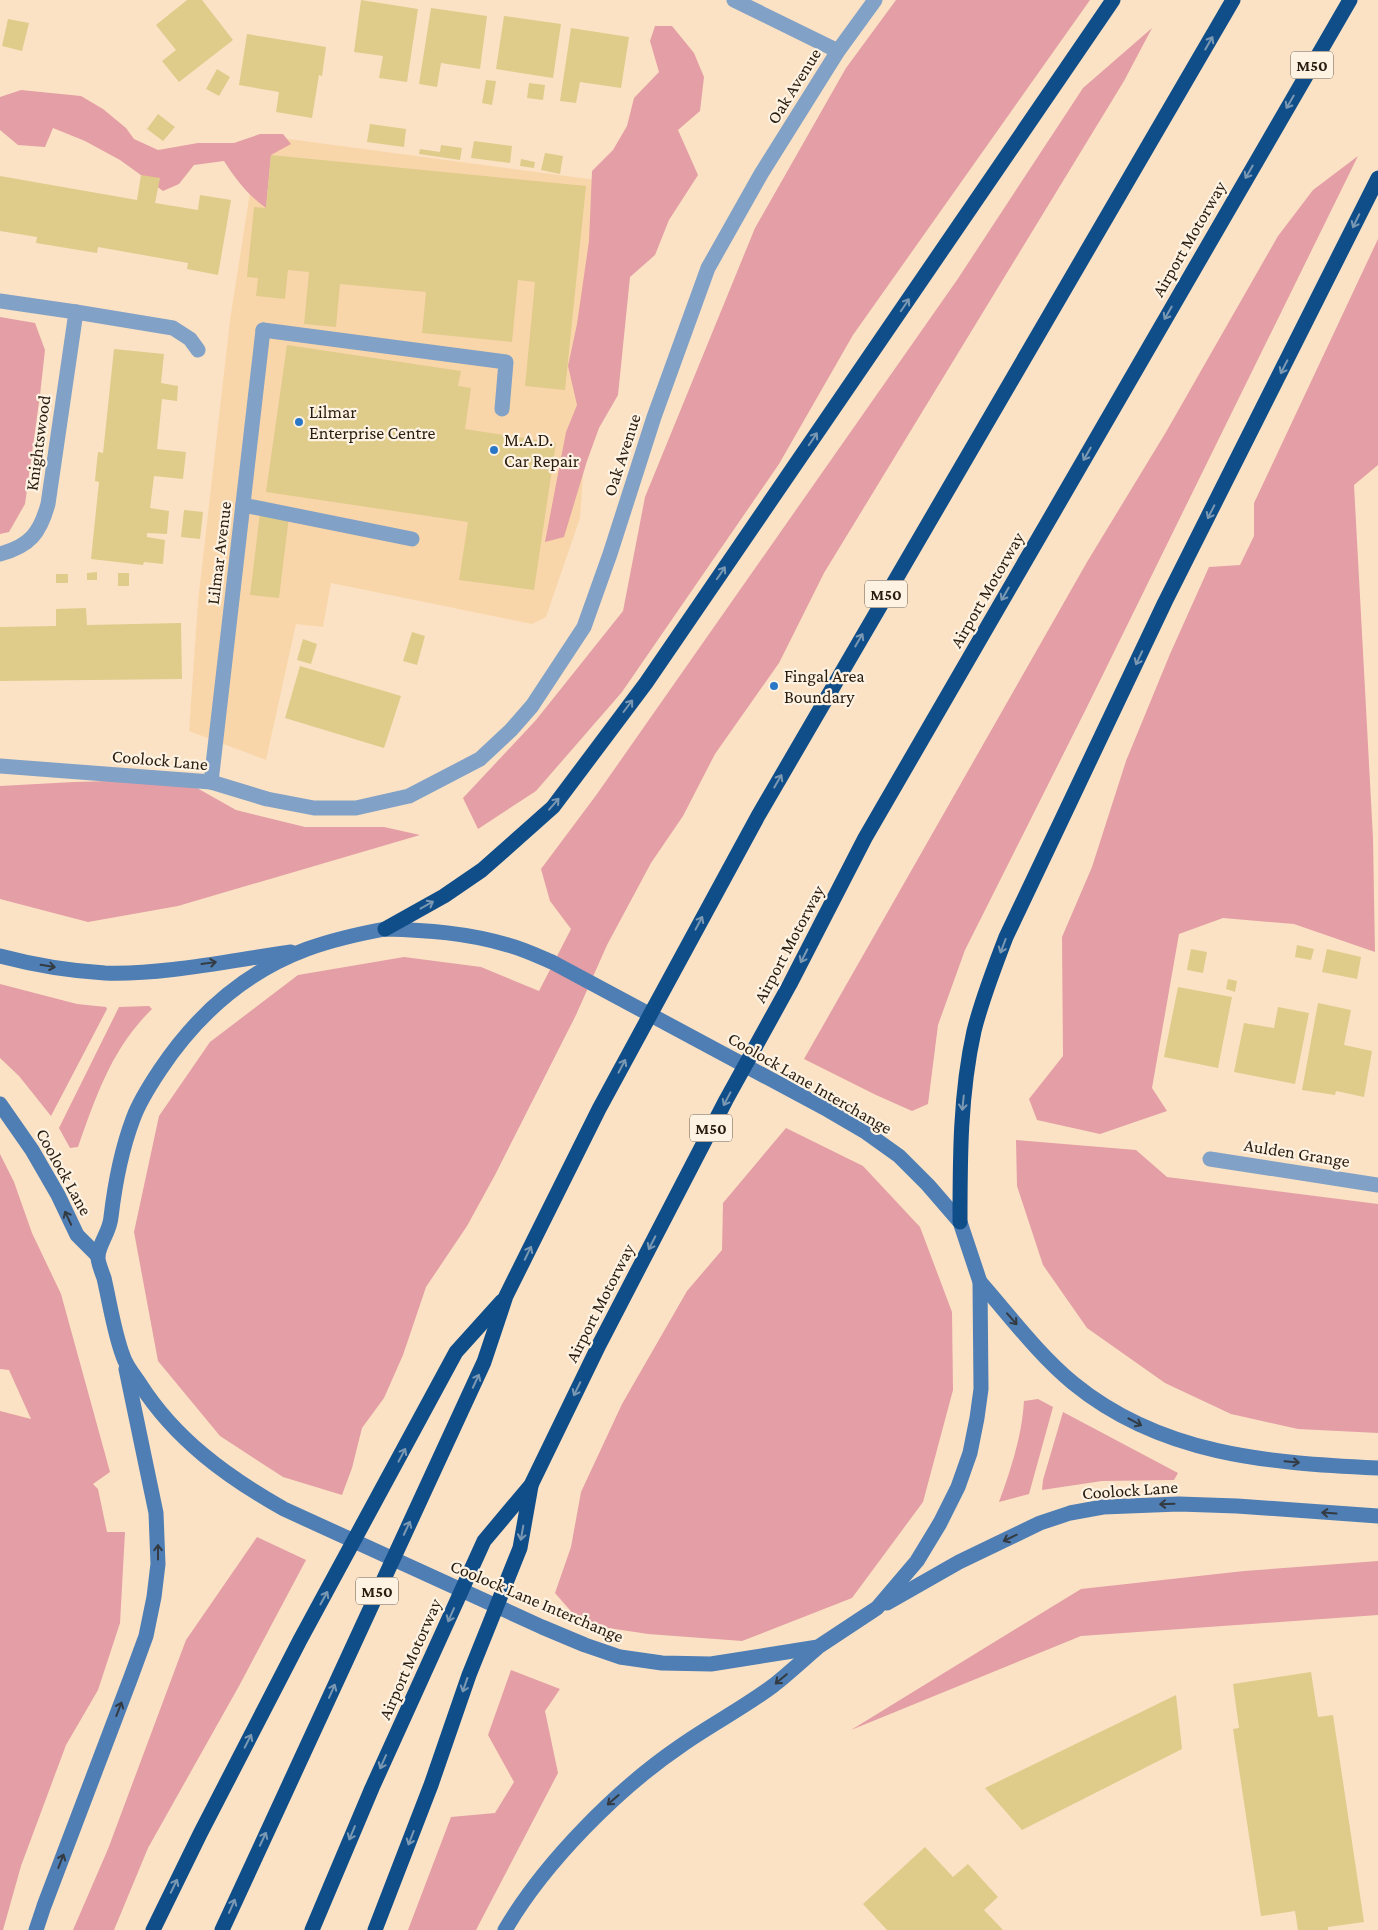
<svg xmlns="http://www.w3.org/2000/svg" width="1378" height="1930" font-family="'Crimson Pro',serif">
<rect width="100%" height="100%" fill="#fbe2c5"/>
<!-- built -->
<polygon fill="#f9d6aa" points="259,135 604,181 580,518 546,617 532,624 331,583 323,627 296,624 266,760 189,731 198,602 230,320"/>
<!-- green -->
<g fill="#e49ea5">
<polygon points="896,0 1090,0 853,335 779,464 622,692 536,791 478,829 463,798 536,720 623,611 645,497 755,228 846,68"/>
<polygon points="655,26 672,26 694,53 704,77 700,111 678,130 698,175 669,220 655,255 630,277 618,395 599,428 587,461 564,537 545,542 566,432 577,405 568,366 577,324 589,241 592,171 613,150 627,126 634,98 659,72 650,41"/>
<polygon points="1152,28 1124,81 824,573 779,663 715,754 683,816 651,863 607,945 576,1015 495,1175 467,1226 426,1287 403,1355 384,1398 362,1428 352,1468 342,1495 283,1477 220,1436 158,1361 134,1232 159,1116 210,1042 298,975 404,957 481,967 539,991 571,929 550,901 541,869 597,794 957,280 1083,88"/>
<path d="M 21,90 L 81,96 L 103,109 L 126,128 L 134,139 L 158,150 L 198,143 L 234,143 L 260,134 L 283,134 L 291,144 L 271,155 L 266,208 C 248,195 236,180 224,161 L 194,165 L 179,184 L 163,191 L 120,160 L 85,141 L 53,128 L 45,147 L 18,145 L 0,130 L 0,97 Z"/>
<polygon points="1358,156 1085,711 965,950 938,1025 928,1104 912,1111 876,1095 804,1059 1087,562 1166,432 1278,236 1313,190"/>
<polygon points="1378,239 1378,465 1354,485 1373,838 1375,952 1294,924 1223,918 1179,934 1152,1088 1167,1111 1100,1134 1037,1120 1029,1099 1063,1056 1062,937 1092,867 1126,761 1170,654 1209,567 1240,565 1254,536 1254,503"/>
<polygon points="0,317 35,323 45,350 40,395 25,504 9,532 0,534"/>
<polygon points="181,779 236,810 305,827 384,827 420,835 178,906 88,922 0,899 0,786 74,782"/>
<polygon points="0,984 77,1004 106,1007 107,1009 51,1116 19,1076 0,1058"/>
<path d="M 149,1006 L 152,1009 C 112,1048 96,1096 78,1147 L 70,1148 L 59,1128 L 119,1007 Z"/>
<polygon points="786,1128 863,1166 920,1227 952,1312 953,1390 923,1502 852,1598 742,1641 648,1634 582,1624 555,1593 571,1547 581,1492 622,1404 687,1291 722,1250 723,1203"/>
<polygon points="1016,1140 1136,1150 1167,1177 1378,1204 1378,1433 1298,1429 1231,1414 1165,1383 1087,1328 1043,1265 1017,1186"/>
<polygon points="0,1154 14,1182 32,1233 61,1294 110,1472 93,1484 98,1489 107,1532 125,1532 120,1623 98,1690 66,1745 21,1866 3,1930 0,1930 0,1411 31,1419 9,1370 0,1369"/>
<path d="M 1038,1399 L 1053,1407 L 1029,1494 L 999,1502 C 1011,1469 1022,1436 1024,1401 Z"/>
<polygon points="1063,1412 1178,1473 1174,1480 1102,1481 1042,1490 1043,1480"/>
<polygon points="257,1537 306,1560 239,1686 148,1848 114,1930 73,1930 108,1849 186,1640"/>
<polygon points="1378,1561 1378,1615 1081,1636 851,1730 1081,1589 1244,1571"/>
<polygon points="511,1670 560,1689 545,1711 558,1773 476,1930 408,1930 451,1817 495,1813 514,1782 488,1735"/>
</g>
<!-- building -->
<g fill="#dfcb8a">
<polygon points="187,0 202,0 233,40 179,82 162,61 176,50 156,25"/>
<polygon points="361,0 418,9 407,82 379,78 383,56 354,52"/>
<polygon points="431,8 487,16 480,69 441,63 437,87 419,84"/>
<polygon points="504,16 561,24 553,78 496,69"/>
<polygon points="8,19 29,23 22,51 2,46"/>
<polygon points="571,28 629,37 621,88 580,82 576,103 560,101"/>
<polygon points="247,34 326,47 322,76 319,75 312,118 276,112 279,92 239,85"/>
<polygon points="217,69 230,77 219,96 206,89"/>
<polygon points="486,80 496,81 492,105 482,103"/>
<polygon points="529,83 545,85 543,100 527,98"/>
<polygon points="158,114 175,127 163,141 147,129"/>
<polygon points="370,124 406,129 404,147 367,142"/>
<polygon points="474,141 512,146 510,163 471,158"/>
<polygon points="441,145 462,148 460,160 419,154 420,149 440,152"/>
<polygon points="545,153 563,156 560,174 541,170"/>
<polygon points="271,155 586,186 565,390 525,386 535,282 518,280 512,342 422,333 426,292 340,284 336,327 304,324 309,272 288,270 285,299 256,296 258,278 247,277 254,207 266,208"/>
<polygon points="521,159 535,162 534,168 520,166"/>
<polygon points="141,175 160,178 155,203 198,210 200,195 231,200 218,275 187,269 188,263 98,247 97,253 36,243 37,237 0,231 0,176 137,200"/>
<polygon points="287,345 461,371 458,386 471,388 465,429 556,443 534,590 459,580 468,522 266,492"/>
<polygon points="114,349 164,354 161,383 178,386 177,401 162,399 157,449 186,452 183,479 154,476 150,508 169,511 167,534 147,533 147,537 165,540 163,564 144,562 143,565 91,559 99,482 95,481 96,470 98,452 103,453"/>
<polygon points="184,510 203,512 200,539 181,537"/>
<polygon points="260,513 289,517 279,598 250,595"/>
<polygon points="97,572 97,580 87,580 87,573"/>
<rect x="118" y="573" width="11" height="13"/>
<rect x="56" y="574" width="12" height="9"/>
<polygon points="86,608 87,625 181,623 182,679 0,681 0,627 56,626 56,609"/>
<polygon points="412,632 425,636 417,665 403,661"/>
<polygon points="303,639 317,644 311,664 297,660"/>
<polygon points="300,666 401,696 384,748 285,718"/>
<polygon points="1297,945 1314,949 1311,960 1295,957"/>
<polygon points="1191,949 1207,952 1203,973 1187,970"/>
<polygon points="1327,949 1361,957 1357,979 1322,972"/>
<polygon points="1228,979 1237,981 1235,992 1226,989"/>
<polygon points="1178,987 1232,997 1218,1068 1164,1057"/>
<polygon points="1318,1003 1351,1010 1344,1045 1372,1051 1364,1097 1336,1091 1335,1095 1302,1090"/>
<polygon points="1278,1007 1309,1013 1295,1084 1234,1072 1244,1023 1274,1028"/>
<polygon points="1311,1672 1318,1717 1333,1715 1364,1922 1328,1927 1328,1930 1298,1930 1295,1911 1261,1916 1233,1729 1239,1728 1233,1684"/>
<polygon points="1176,1695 1182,1749 1022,1830 985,1788"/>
<polygon points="925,1847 953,1877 968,1864 998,1897 984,1910 1003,1930 887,1930 863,1904"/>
</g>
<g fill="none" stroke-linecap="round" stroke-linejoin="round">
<!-- lane -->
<g stroke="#81a1c6" stroke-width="15">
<polyline points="263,330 506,362 502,409"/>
<polyline points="243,505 412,539"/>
</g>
<!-- street -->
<g stroke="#81a1c6" stroke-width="15">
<polyline points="734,0 838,51"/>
<polyline points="0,301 76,312"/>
<path d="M 0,554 C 30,546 40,533 48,504 L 76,312 L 173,328 L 190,339 L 198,350"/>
<polyline points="0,766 211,782 267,799 314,808 356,808 409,796 480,759 511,730 532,706 584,627 610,554 654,417 708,268 761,174 838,51 875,0"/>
<polyline points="211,782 263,330"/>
<polyline points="1210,1159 1378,1185"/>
</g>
<!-- secondary -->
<g stroke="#4e7eb4" stroke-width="15">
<path d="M 385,929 C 427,930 468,933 508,945 C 523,949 538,956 552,962 L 828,1110 L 864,1131 L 899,1156 L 928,1185 L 960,1222 L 980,1282 L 981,1389 L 977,1418 L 970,1453 L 958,1487 L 940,1523 L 917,1561 L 877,1608 L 818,1647 L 711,1664 L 662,1663 L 620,1657 L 585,1645 L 542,1627 L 284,1509 C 227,1477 175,1439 140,1384 C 134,1375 126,1366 123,1356 C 114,1332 110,1304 104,1278 C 102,1272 97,1261 98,1255 C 100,1242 110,1231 111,1217 C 115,1183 121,1151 133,1119 C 139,1102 150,1085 160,1070 C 196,1016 245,972 307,949 C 332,940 358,934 385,929 Z"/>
<path d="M 0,956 C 34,965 70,971 105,973 C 164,975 232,960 291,952"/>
<polyline points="0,1104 32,1150 58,1195 77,1235 98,1256"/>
<path d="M 980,1282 C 1010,1316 1038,1354 1073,1383 C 1161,1455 1268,1463 1378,1468"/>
<polyline points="887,1603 959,1562 1040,1523 1070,1513 1103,1507 1179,1504 1237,1506 1378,1516"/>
<polyline points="36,1930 44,1906 131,1677 146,1636 154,1597 158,1564 156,1513 126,1369"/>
<path d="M 505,1930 C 544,1863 617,1789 682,1745 C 712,1724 745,1707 774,1685 C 789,1673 803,1660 817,1648"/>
</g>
<!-- highway -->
<g stroke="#104e8a" stroke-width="15">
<polyline points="385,929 444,896 482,870 553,807 646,683 1113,0"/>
<path d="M 960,1222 C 960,1158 960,1094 974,1031 C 982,999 994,968 1006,937 L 1165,602 L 1378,178"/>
<polyline points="153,1930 200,1834 300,1640 456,1352 502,1301"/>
<polyline points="222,1930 484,1362 506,1296 599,1109 758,816 1233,0"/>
<polyline points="312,1930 372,1788 484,1541 531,1485 599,1345 726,1100 790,984 865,838 1350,0"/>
<polyline points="375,1930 431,1785 469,1675 520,1548 531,1486"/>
</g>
</g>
<!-- one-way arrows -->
<defs><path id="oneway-shaft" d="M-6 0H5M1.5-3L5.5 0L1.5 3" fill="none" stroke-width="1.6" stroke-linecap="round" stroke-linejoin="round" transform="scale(1.25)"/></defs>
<g stroke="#7b98b2">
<use href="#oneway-shaft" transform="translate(1209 43) rotate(-60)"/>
<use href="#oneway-shaft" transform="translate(1290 102) rotate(120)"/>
<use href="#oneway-shaft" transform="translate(1249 172) rotate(120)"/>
<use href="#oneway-shaft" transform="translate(1356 221) rotate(116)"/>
<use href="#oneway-shaft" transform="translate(905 305) rotate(-56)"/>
<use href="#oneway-shaft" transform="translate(1168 313) rotate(120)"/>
<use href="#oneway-shaft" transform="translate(1284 367) rotate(117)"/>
<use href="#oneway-shaft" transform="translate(813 439) rotate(-56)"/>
<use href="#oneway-shaft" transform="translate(1087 454) rotate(120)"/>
<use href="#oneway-shaft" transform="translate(1211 512) rotate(117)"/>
<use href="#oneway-shaft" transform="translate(721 573) rotate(-56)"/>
<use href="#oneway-shaft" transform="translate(1005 594) rotate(120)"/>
<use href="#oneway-shaft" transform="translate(859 640) rotate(-60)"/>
<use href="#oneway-shaft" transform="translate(1139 658) rotate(115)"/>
<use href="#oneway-shaft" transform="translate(628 706) rotate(-53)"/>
<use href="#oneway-shaft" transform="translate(778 781) rotate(-60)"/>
<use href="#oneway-shaft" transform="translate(554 804) rotate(-49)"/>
<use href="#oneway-shaft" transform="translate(427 905) rotate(-29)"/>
<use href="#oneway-shaft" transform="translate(699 923) rotate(-62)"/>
<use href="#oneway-shaft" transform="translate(1003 946) rotate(111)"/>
<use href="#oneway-shaft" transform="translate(804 956) rotate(117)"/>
<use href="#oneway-shaft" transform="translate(622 1066) rotate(-62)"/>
<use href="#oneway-shaft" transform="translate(727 1099) rotate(118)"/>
<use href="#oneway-shaft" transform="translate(963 1103) rotate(96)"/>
<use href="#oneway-shaft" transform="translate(652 1243) rotate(117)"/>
<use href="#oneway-shaft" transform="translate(528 1253) rotate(-64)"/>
<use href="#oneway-shaft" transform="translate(476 1381) rotate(-65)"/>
<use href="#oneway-shaft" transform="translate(577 1389) rotate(116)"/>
<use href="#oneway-shaft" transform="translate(402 1455) rotate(-62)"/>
<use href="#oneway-shaft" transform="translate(407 1528) rotate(-65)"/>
<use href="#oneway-shaft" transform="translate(522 1533) rotate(100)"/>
<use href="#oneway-shaft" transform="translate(324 1598) rotate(-61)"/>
<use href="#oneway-shaft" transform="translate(451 1615) rotate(114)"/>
<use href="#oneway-shaft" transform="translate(465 1685) rotate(109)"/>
<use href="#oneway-shaft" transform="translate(332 1691) rotate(-66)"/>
<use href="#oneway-shaft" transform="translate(248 1741) rotate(-63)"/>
<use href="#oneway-shaft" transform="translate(383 1762) rotate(114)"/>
<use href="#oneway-shaft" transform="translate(352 1833) rotate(113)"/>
<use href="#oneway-shaft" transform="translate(411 1838) rotate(111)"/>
<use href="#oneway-shaft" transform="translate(263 1839) rotate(-65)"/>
<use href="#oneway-shaft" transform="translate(174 1886) rotate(-64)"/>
<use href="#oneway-shaft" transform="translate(232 1906) rotate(-66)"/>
</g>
<g stroke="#333a41">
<use href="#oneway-shaft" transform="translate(209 963) rotate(-8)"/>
<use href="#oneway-shaft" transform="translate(48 966) rotate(9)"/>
<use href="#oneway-shaft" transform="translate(68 1218) rotate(-115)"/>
<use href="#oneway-shaft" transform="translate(1012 1319) rotate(49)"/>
<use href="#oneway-shaft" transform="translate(1135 1422) rotate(28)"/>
<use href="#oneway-shaft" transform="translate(1292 1462) rotate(5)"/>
<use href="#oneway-shaft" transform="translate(1167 1504) rotate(178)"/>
<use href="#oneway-shaft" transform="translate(1329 1513) rotate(-176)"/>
<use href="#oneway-shaft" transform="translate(1010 1538) rotate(154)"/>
<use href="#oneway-shaft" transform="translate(158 1552) rotate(-90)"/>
<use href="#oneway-shaft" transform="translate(781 1679) rotate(140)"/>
<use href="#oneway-shaft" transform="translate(119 1709) rotate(-69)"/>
<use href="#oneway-shaft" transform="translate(613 1800) rotate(139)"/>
<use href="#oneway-shaft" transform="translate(61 1861) rotate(-69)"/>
</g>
<!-- markers -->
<g fill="#2b77c7" stroke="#fef2e3" stroke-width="2">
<circle cx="299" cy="422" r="5"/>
<circle cx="494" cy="450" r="5"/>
<circle cx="774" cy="686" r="5"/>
</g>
<g text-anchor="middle" stroke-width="4.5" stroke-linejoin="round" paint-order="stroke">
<!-- shield labels -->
<g fill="#fef2e3" stroke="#685d4f" stroke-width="1">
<rect x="1291" y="51.5" width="42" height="27" rx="4"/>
<rect x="865" y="580.5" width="42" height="27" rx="4"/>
<rect x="690" y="1114.5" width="42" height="27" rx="4"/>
<rect x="356" y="1577.5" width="42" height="27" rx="4"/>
</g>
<g font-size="16" font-weight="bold" fill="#281d0f">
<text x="1312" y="71">M50</text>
<text x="886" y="600">M50</text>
<text x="711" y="1134">M50</text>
<text x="377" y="1597">M50</text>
</g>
<!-- street labels -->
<g font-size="18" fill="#281d0f" stroke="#fef2e3">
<text transform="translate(794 86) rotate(-58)" y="6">Oak Avenue</text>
<text transform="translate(1189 239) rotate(-60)" y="6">Airport Motorway</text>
<text transform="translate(38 443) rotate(-82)" y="6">Knightswood</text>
<text transform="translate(622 455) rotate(-72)" y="6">Oak Avenue</text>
<text transform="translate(219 553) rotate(-83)" y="6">Lilmar Avenue</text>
<text transform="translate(987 590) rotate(-60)" y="6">Airport Motorway</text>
<text transform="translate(160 760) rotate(5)" y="6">Coolock Lane</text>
<text transform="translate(789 944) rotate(-62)" y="6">Airport Motorway</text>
<text transform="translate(810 1083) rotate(30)" y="6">Coolock Lane Interchange</text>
<text transform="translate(1297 1153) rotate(9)" y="6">Aulden Grange</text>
<text transform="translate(64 1172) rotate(61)" y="6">Coolock Lane</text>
<text transform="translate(600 1303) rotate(-63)" y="6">Airport Motorway</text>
<text transform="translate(1130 1490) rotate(-4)" y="6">Coolock Lane</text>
<text transform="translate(537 1601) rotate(23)" y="6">Coolock Lane Interchange</text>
<text transform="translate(410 1659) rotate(-66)" y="6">Airport Motorway</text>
</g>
<!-- poi labels -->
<g font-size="18" fill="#281d0f" stroke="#fef2e3" text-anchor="start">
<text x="309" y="418">Lilmar<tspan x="309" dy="21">Enterprise Centre</tspan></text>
<text x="504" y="446">M.A.D.<tspan x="504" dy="21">Car Repair</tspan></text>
<text x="784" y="682">Fingal Area<tspan x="784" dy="21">Boundary</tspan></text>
</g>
</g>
</svg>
